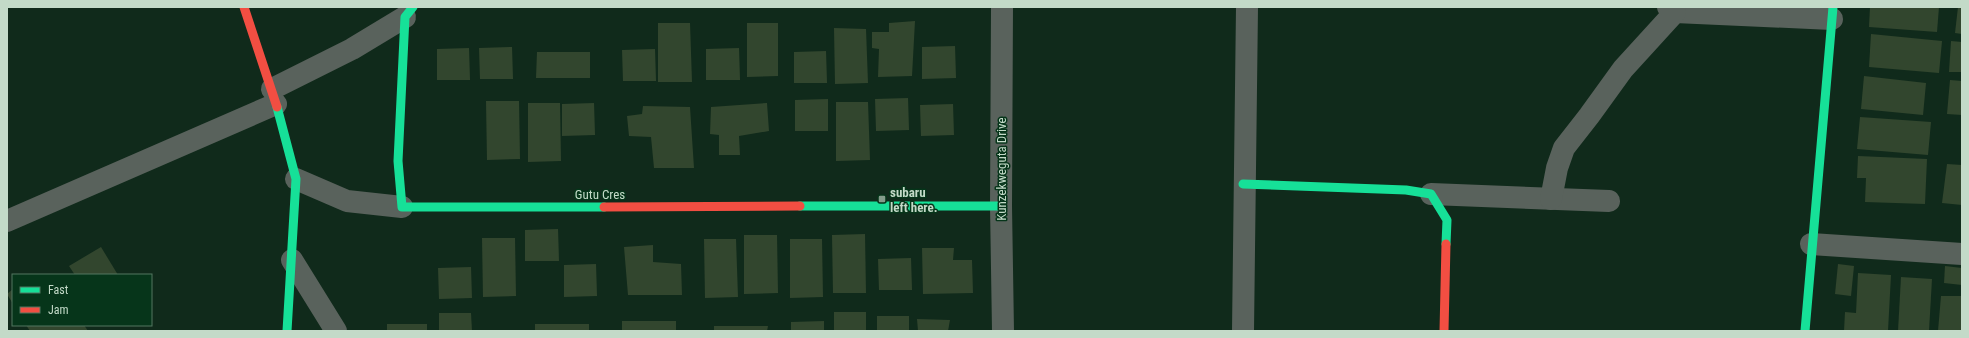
<svg xmlns="http://www.w3.org/2000/svg" width="1969" height="338" font-family="'Roboto Condensed',sans-serif">
<rect width="100%" height="100%" fill="#102a1b"/>
<!-- building -->
<g fill="#32462e">
<polygon points="1870,7 1939,7 1937,32 1869,27"/>
<polygon points="1958,7 1962,7 1962,34 1955,33"/>
<polygon points="915,21 912,76 878,77 879,49 872,48 872,32 889,32 889,23"/>
<polygon points="658,23 690,23 692,82 658,82"/>
<polygon points="747,23 778,23 778,76 747,77"/>
<polygon points="834,28 866,29 868,83 835,84"/>
<polygon points="1871,34 1942,41 1939,73 1869,67"/>
<polygon points="1951,41 1962,42 1962,72 1949,72"/>
<polygon points="955,46 956,78 922,79 922,47"/>
<polygon points="512,47 513,79 480,79 479,48"/>
<polygon points="469,48 470,80 437,80 437,49"/>
<polygon points="739,48 740,80 706,80 706,49"/>
<polygon points="655,49 656,81 623,81 622,50"/>
<polygon points="826,51 827,83 794,83 794,52"/>
<polygon points="537,52 590,52 590,78 536,78"/>
<polygon points="1864,76 1926,83 1923,115 1861,109"/>
<polygon points="1950,80 1962,81 1962,115 1947,114"/>
<polygon points="908,98 909,130 876,131 875,99"/>
<polygon points="828,99 828,131 795,131 795,100"/>
<polygon points="486,101 519,101 520,159 487,160"/>
<polygon points="836,102 868,102 870,160 836,161"/>
<polygon points="528,103 560,103 561,161 528,162"/>
<polygon points="594,103 595,135 562,136 562,104"/>
<polygon points="767,103 769,131 739,136 740,155 719,155 719,135 710,134 711,107"/>
<polygon points="953,104 954,135 921,136 920,105"/>
<polygon points="643,106 690,107 694,168 654,168 651,137 629,136 627,116 642,114"/>
<polygon points="1860,117 1931,122 1928,155 1857,149"/>
<polygon points="1858,156 1927,159 1925,204 1865,202 1866,178 1857,178"/>
<polygon points="1947,164 1962,165 1962,205 1942,203"/>
<polygon points="558,229 559,261 525,261 525,230"/>
<polygon points="865,234 866,293 833,293 832,235"/>
<polygon points="744,235 777,235 778,293 744,294"/>
<polygon points="482,238 515,238 516,296 483,297"/>
<polygon points="704,239 736,239 738,297 705,298"/>
<polygon points="790,239 822,239 823,297 790,298"/>
<polygon points="653,245 653,262 681,264 682,295 628,295 624,247"/>
<polygon points="101,247 118,275 75,275 69,266"/>
<polygon points="922,248 954,248 953,260 972,260 973,293 923,294"/>
<polygon points="911,258 912,290 879,290 878,259"/>
<polygon points="596,264 597,296 564,297 564,265"/>
<polygon points="1838,264 1854,266 1851,296 1835,294"/>
<polygon points="1945,266 1962,268 1962,285 1944,283"/>
<polygon points="471,267 472,298 439,299 438,268"/>
<polygon points="1858,273 1891,275 1888,331 1844,331 1845,312 1856,313"/>
<polygon points="1901,277 1932,279 1929,331 1898,331"/>
<polygon points="13,289 13,304 7,294"/>
<polygon points="1941,296 1962,296 1962,331 1938,331"/>
<rect x="834" y="312" width="32" height="19"/>
<polygon points="439,313 471,313 472,331 439,331"/>
<rect x="877" y="316" width="32" height="15"/>
<polygon points="917,319 950,320 948,331 918,331"/>
<rect x="622" y="321" width="54" height="10"/>
<polygon points="824,321 824,331 791,331 791,322"/>
<rect x="387" y="324" width="40" height="7"/>
<rect x="535" y="324" width="54" height="7"/>
<polygon points="26,325 84,325 88,331 30,331"/>
<polygon points="714,326 768,326 767,331 714,331"/>
</g>
<g fill="none" stroke-linecap="round" stroke-linejoin="round">
<!-- street -->
<g stroke="#59625c" stroke-width="22">
<polyline points="1002,7 1001,206 1003,331"/>
<polyline points="1668,7 1675,12 1832,19"/>
<polyline points="272,89 352,49 405,17"/>
<polyline points="296,179 347,201 402,207"/>
<polyline points="1431,194 1609,201"/>
<polyline points="1551,199 1557,168 1564,148 1589,116 1623,69 1675,12"/>
<polyline points="7,221 276,104"/>
<polyline points="1811,244 1962,254"/>
<polyline points="292,260 336,331"/>
<polyline points="1243,331 1247,7"/>
</g>
<!-- fast -->
<g stroke="#16e098" stroke-width="9">
<polyline points="413,7 405,17 398,161 402,207 604,207"/>
<polyline points="277,107 296,179 287,331"/>
<polyline points="1243,184 1406,190 1431,194 1447,220 1446,244"/>
<polyline points="800,206 1001,206"/>
<polyline points="1805,331 1833,7"/>
</g>
<!-- jam -->
<g stroke="#f24e42" stroke-width="9">
<polyline points="244,7 277,107"/>
<polyline points="604,207 800,206"/>
<polyline points="1444,331 1446,244"/>
</g>
</g>
<!-- markers -->
<rect fill="#849c8b" stroke="#06351a" stroke-width="1.5" x="878" y="195" width="8" height="8" rx="2"/>
<g text-anchor="middle" stroke-width="3" stroke-linejoin="round" paint-order="stroke">
<!-- street labels -->
<g font-size="13" fill="#c3dac8" stroke="#06351a">
<text transform="translate(1001 169) rotate(-90)" y="5">Kunzekweguta Drive</text>
<text x="600" y="199">Gutu Cres</text>
</g>
<!-- poi labels -->
<g font-size="13" font-weight="bold" fill="#c3dac8" stroke="#06351a" text-anchor="start">
<text x="890" y="197">subaru<tspan x="890" dy="15">left here.</tspan></text>
</g>
</g>
<!-- border -->
<rect width="1969" height="338" fill="none" stroke="#c3dac8" stroke-width="16"/>
<!-- legend -->
<rect x="12" y="274" width="140" height="52" fill="#06351a" stroke="#527760"/>
<rect x="20" y="287" width="20" height="6" fill="#16e098" stroke="#527760"/>
<text x="48" y="294" font-size="12" fill="#c3dac8">Fast</text>
<rect x="20" y="307" width="20" height="6" fill="#f24e42" stroke="#527760"/>
<text x="48" y="314" font-size="12" fill="#c3dac8">Jam</text>
</svg>
